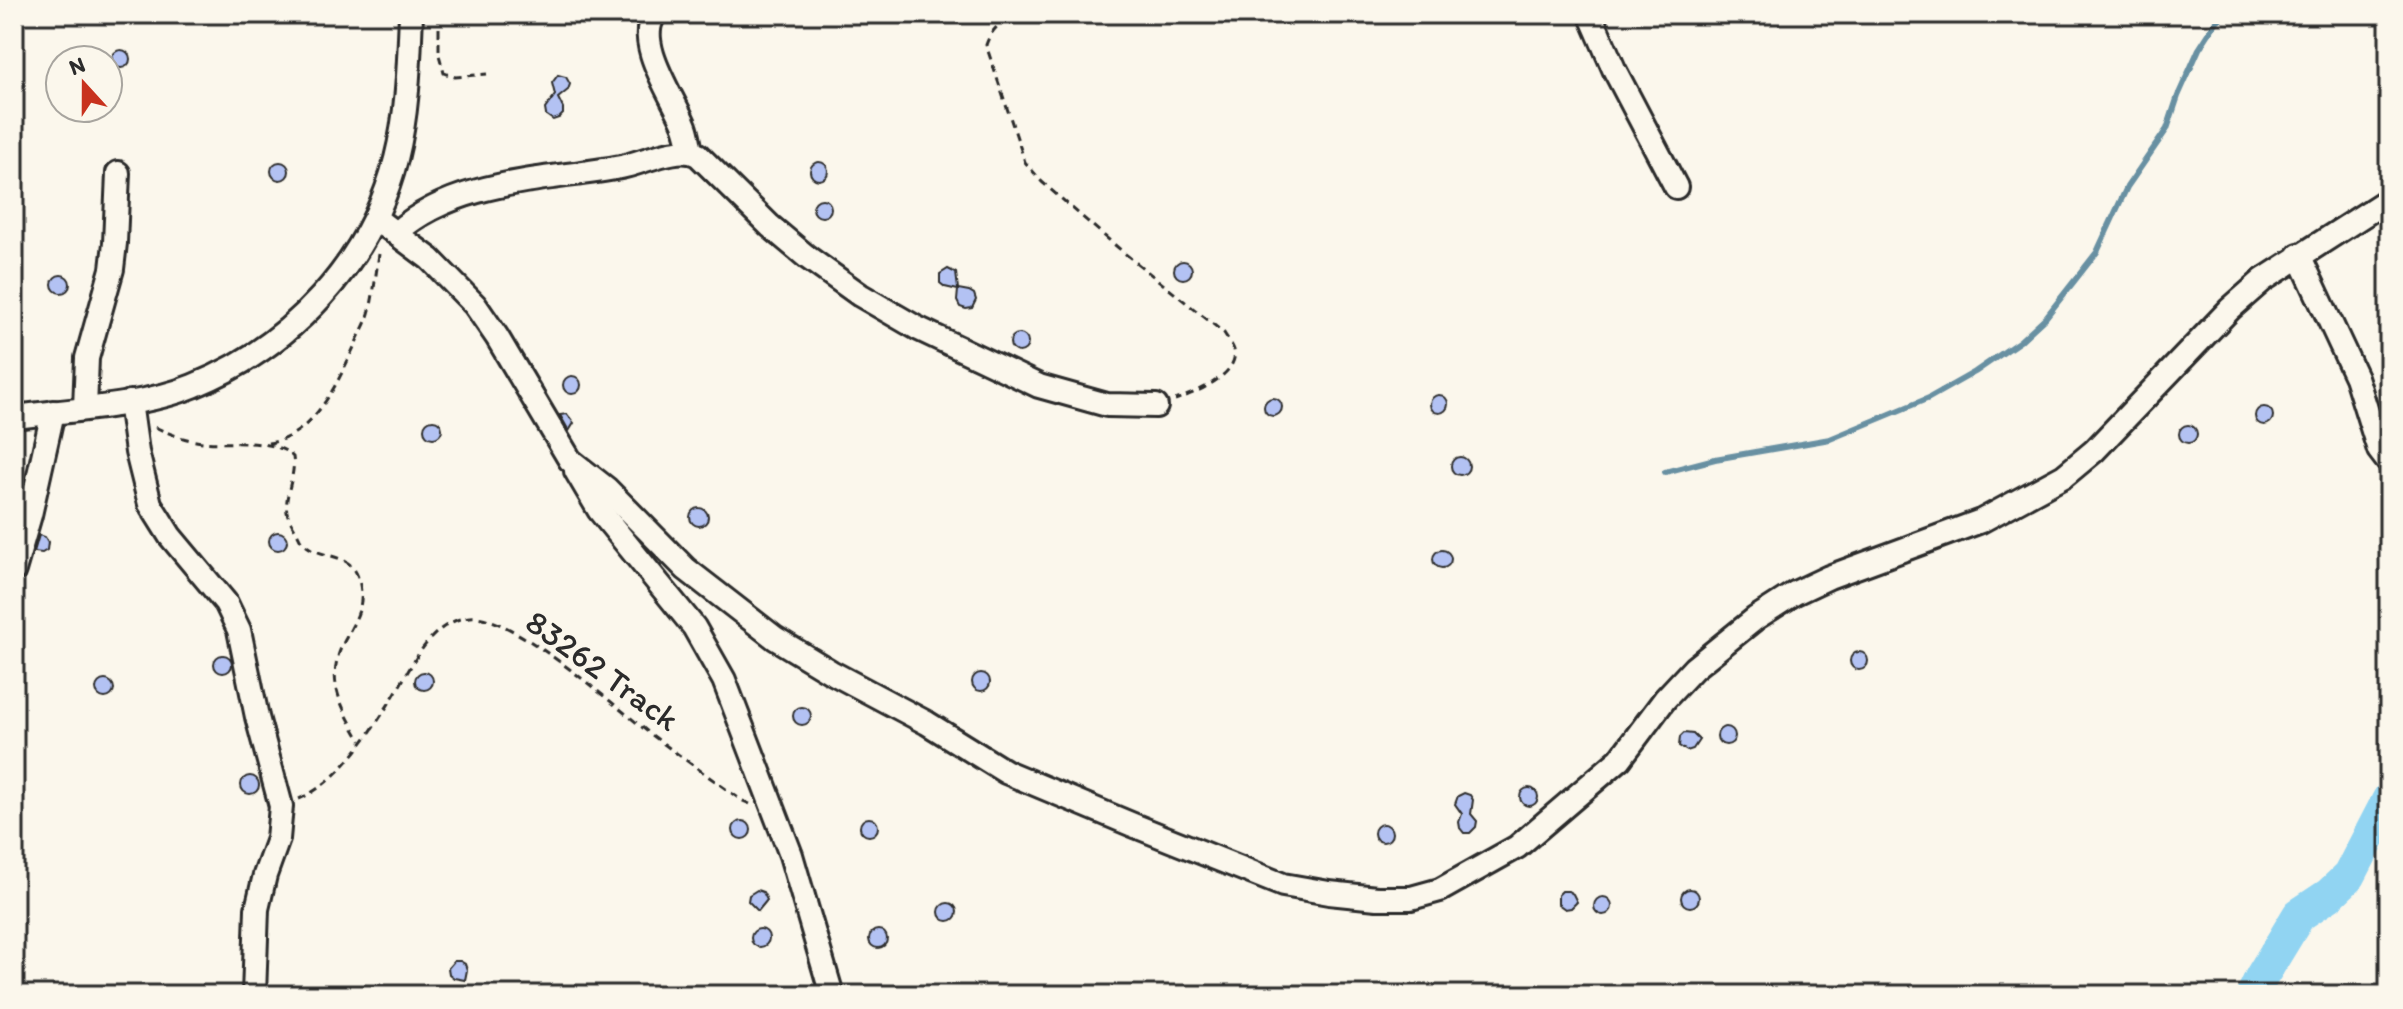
<svg xmlns="http://www.w3.org/2000/svg" width="2403" height="1009" font-family="Itim,sans-serif">
<rect width="100%" height="100%" fill="#fbf7ec"/>
<filter id="ink" filterUnits="userSpaceOnUse"><feTurbulence type="fractalNoise" baseFrequency=".0125" numOctaves="2"/><feDisplacementMap in="SourceGraphic" scale="16" xChannelSelector="R" yChannelSelector="G"/><feConvolveMatrix kernelMatrix="1 2 1 2 8 2 1 2 1" color-interpolation-filters="sRGB"/></filter>
<g filter="url(#ink)">
<g fill="none" stroke-linecap="round" stroke-linejoin="round">
<!-- stream -->
<polyline stroke="#6890a2" stroke-width="6" points="1665,472 1715,459 1830,439 1929,398 1975,372 2020,341 2046,317 2097,252 2127,187 2167,129 2178,96 2199,49 2217,21 2225,14"/>
<!-- river -->
<polyline stroke="#91d4f2" stroke-width="34" points="2253,995 2262,976 2299,915 2329,895 2349,876 2389,799"/>
</g>
<!-- building -->
<g fill="#b3c2f3" stroke="#2b2b2b" stroke-width="2">
<circle cx="121" cy="59" r="9"/>
<polygon points="558,75 566,77 570,84 568,90 558,98 563,108 563,114 559,118 553,120 546,115 545,109 555,95 552,83"/>
<circle cx="819" cy="171" r="9"/>
<circle cx="280" cy="171" r="9"/>
<circle cx="822" cy="208" r="9"/>
<circle cx="1183" cy="270" r="9"/>
<polygon points="948,269 956,273 958,289 969,291 974,294 976,300 972,308 966,309 960,307 957,301 958,290 945,287 940,283 940,274"/>
<circle cx="61" cy="284" r="9"/>
<circle cx="1019" cy="343" r="9"/>
<circle cx="572" cy="385" r="9"/>
<circle cx="1439" cy="404" r="9"/>
<circle cx="1273" cy="407" r="9"/>
<circle cx="2264" cy="416" r="9"/>
<polygon points="567,414 574,423 569,431 560,415"/>
<circle cx="433" cy="429" r="9"/>
<circle cx="2188" cy="434" r="9"/>
<circle cx="1460" cy="466" r="9"/>
<circle cx="699" cy="517" r="9"/>
<circle cx="278" cy="541" r="9"/>
<polygon points="39,535 45,537 48,542 47,550 42,553 34,552"/>
<circle cx="1442" cy="559" r="9"/>
<circle cx="1859" cy="661" r="9"/>
<circle cx="223" cy="664" r="9"/>
<circle cx="424" cy="681" r="9"/>
<circle cx="981" cy="682" r="9"/>
<circle cx="105" cy="689" r="9"/>
<circle cx="802" cy="716" r="9"/>
<circle cx="1726" cy="736" r="9"/>
<polygon points="1684,733 1693,734 1699,740 1693,749 1687,751 1679,746 1680,737"/>
<circle cx="250" cy="785" r="9"/>
<circle cx="1529" cy="797" r="9"/>
<polygon points="1464,793 1470,795 1473,800 1471,814 1477,821 1476,827 1470,833 1464,833 1460,828 1459,822 1462,814 1455,804 1458,796"/>
<circle cx="869" cy="827" r="9"/>
<circle cx="742" cy="830" r="9"/>
<circle cx="1383" cy="833" r="9"/>
<circle cx="1690" cy="898" r="9"/>
<polygon points="757,890 763,892 767,900 758,911 748,901 749,895"/>
<polygon points="1562,891 1568,891 1573,894 1577,902 1571,908 1565,909 1558,904 1558,895"/>
<circle cx="1603" cy="906" r="9"/>
<circle cx="948" cy="912" r="9"/>
<circle cx="760" cy="938" r="9"/>
<circle cx="878" cy="939" r="9"/>
<polygon points="454,961 460,961 465,964 467,970 465,980 454,978 449,974 448,968"/>
</g>
<g fill="none" stroke-linecap="round" stroke-linejoin="round">
<defs>
<g id="minor">
<path d="M 655,14 C 633,42 675,99 685,126 C 688,134 689,143 691,151"/>
<polyline points="1590,14 1614,69 1676,187"/>
<polyline points="375,218 430,259 475,305 497,337 570,460 607,489 686,569 775,638 831,672 927,723 1006,772 1133,825 1283,885 1329,893 1377,898 1411,898 1440,890 1517,847 1620,759 1665,699 1694,668 1756,618 1795,593 1829,577 1981,521 2064,476 2094,451 2230,309 2263,280 2389,199"/>
<path d="M 397,232 C 458,179 545,181 621,167 C 643,163 678,144 698,155 L 770,226 L 807,257 L 860,295 L 917,328 L 1039,386 L 1107,405 L 1156,406"/>
<polyline points="2299,255 2356,377 2379,450 2389,463"/>
<polyline points="130,402 137,452 150,504 170,536 226,603 239,630 257,717 281,806 278,839 265,875 257,909 254,995"/>
<polyline points="85,408 87,358 112,269 115,243 118,173"/>
<path d="M 14,417 C 70,410 141,407 193,386 C 291,347 370,262 396,159 C 408,112 409,62 411,14"/>
<polyline points="576,471 599,510 694,627 724,680 791,855 832,995"/>
<polyline points="14,570 30,515 53,412"/>
</g>
</defs>
<!-- minor casing -->
<use href="#minor" stroke="#2b2b2b" stroke-width="28"/>
<!-- path -->
<g stroke="#2b2b2b" stroke-width="3" stroke-dasharray="8 6" stroke-linecap="butt">
<polyline points="439,14 439,55 444,73 455,77 487,74"/>
<path d="M 1021,14 C 1003,20 992,27 986,45 L 1025,162 L 1042,182 L 1123,252 L 1224,333 C 1227,338 1232,344 1234,350 C 1240,375 1193,394 1175,400"/>
<path d="M 155,427 C 170,434 185,440 203,442 C 228,445 276,437 293,457 C 296,476 284,495 287,512 C 288,518 292,524 295,529 C 298,533 300,541 304,544 C 327,563 357,548 361,592 C 363,609 353,624 346,638 C 323,678 341,706 361,741"/>
<path d="M 268,443 C 314,437 338,382 355,345 C 360,333 367,322 370,310 C 374,292 376,273 379,254"/>
<path d="M 299,799 C 342,781 376,725 399,687 C 416,658 433,621 470,617 C 510,612 618,709 652,735 C 681,757 711,778 741,800 L 750,804"/>
</g>
<!-- minor -->
<use href="#minor" stroke="#fbf7ec" stroke-width="22"/>
</g>
</g>
<g text-anchor="middle" stroke-width="7" stroke-linejoin="round" paint-order="stroke">
<!-- street labels -->
<g font-size="34" fill="#2b2b2b" stroke="#fbf7ec">
<text transform="translate(603 670) rotate(36)" y="12">83262 Track</text>
</g>
</g>
<!-- margin -->
<rect width="2403" height="1009" fill="none" stroke="#fbf7ec" stroke-width="48"/>
<rect x="24" y="24" width="2355" height="961" fill="none" stroke="#2b2b2b" stroke-width="3" filter="url(#ink)"/>
<!-- north arrow -->
<g transform="translate(84 84) rotate(339)"><circle r="38" fill="#fbf7ec" stroke="#a8a59f" stroke-width="2"/>
<path d="M0-6L14 30L0 20L-14 30Z" fill="#c8321e"/>
<text y="-12" font-size="22" font-weight="bold" text-anchor="middle" fill="#2b2b2b">N</text>
</g>
</svg>
